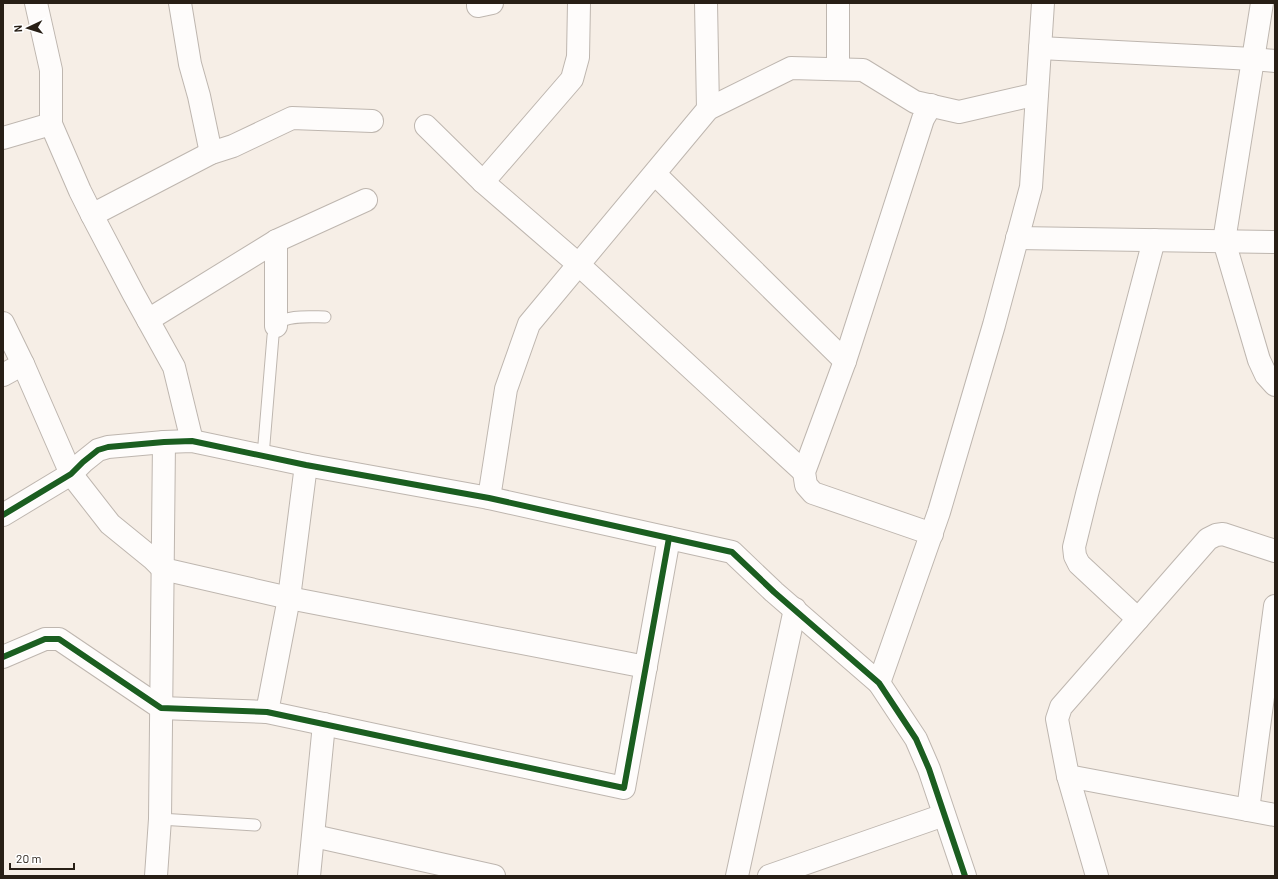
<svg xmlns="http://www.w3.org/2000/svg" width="1278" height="879" font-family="Barlow,sans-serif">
<rect width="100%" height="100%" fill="#f6eee6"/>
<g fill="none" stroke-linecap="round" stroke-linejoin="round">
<defs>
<g id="lane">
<path d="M 263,456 L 273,336 C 274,333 275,329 276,326 C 284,314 312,317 325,317"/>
<polyline points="160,819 255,825"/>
</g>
<g id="street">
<polyline points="36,3 51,70 51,124 80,191 92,215 133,293 174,367 192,441"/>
<polyline points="180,3 190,64 199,96 211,153"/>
<polyline points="478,3 478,6 492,3"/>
<polyline points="706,3 708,109"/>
<polyline points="1262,3 1224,241 1259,360 1266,375 1275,385"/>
<polyline points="1040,48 1253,59 1275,61"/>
<polyline points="838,69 838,3"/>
<polyline points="931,105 923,119 845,361 804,472 806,485 813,493 932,534"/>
<polyline points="426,126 483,182 578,264 804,472"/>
<polyline points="3,138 51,124"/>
<polyline points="655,174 845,361"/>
<polyline points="483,182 572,79 578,57 579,3"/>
<polyline points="92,215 211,153 233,146 292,118 372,121"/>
<polyline points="1017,238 1275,242"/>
<polyline points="276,241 276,326"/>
<polyline points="148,320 276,241 366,200"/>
<polyline points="3,323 23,364 71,474 110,524 153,559 163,569 289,598 646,667"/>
<polyline points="3,375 23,364"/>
<polyline points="489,498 506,389 529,324 708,109 791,68 863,70 915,102 959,112 1037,94"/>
<polyline points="3,515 71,474 83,462 98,450 108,447 164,442 192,441 306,465 489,498 732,552 774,592 879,683 916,739 929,769 965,876"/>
<polyline points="1138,619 1079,564 1075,556 1074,547 1087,494 1154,240"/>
<polyline points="3,657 45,639 59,639 161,708 267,712 624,788 669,538"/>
<polyline points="879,683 939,512 994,325 1031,187 1043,3"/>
<polyline points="267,712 289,598 306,465"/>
<polyline points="1068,776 1275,815"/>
<polyline points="1248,810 1275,606"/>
<polyline points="314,836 494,876"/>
<polyline points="156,876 160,819 164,442"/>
<polyline points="309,876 324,724"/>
<polyline points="737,876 795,609"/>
<polyline points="769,876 944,815"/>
<polyline points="1097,876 1068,776 1057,719 1061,707 1208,539 1216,535 1223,534 1275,551"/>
</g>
</defs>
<!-- lane casing -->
<use href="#lane" stroke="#beb6af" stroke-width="13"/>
<!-- street casing -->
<use href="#street" stroke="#beb6af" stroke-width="24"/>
<!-- lane -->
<use href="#lane" stroke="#fefcfb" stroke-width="11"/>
<!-- street -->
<use href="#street" stroke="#fefcfb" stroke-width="22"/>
<defs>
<g id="cycleway">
<polyline points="3,515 71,474 83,462 98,450 108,447 164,442 192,441 306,465 489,498 732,552 774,592 879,683 916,739 929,769 965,876"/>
<polyline points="3,657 45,639 59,639 161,708 267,712 624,788 669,538"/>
</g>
</defs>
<!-- cycleway casing -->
<use href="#cycleway" stroke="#fff" stroke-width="8"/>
<!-- cycleway -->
<use href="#cycleway" stroke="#1b5e20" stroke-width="6"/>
</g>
<!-- border -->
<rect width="1278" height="879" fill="none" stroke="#281f16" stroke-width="8"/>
<!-- north arrow -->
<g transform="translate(28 28) rotate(266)" stroke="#ffffff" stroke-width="3" paint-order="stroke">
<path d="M0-3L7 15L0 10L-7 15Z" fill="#281f16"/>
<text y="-6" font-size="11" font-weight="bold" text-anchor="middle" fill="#281f16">N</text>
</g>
<!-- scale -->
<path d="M10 863v6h64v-6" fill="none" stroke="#281f16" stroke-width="2"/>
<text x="16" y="863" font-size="12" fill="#281f16" stroke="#ffffff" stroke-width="3" paint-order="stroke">20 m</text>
</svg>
